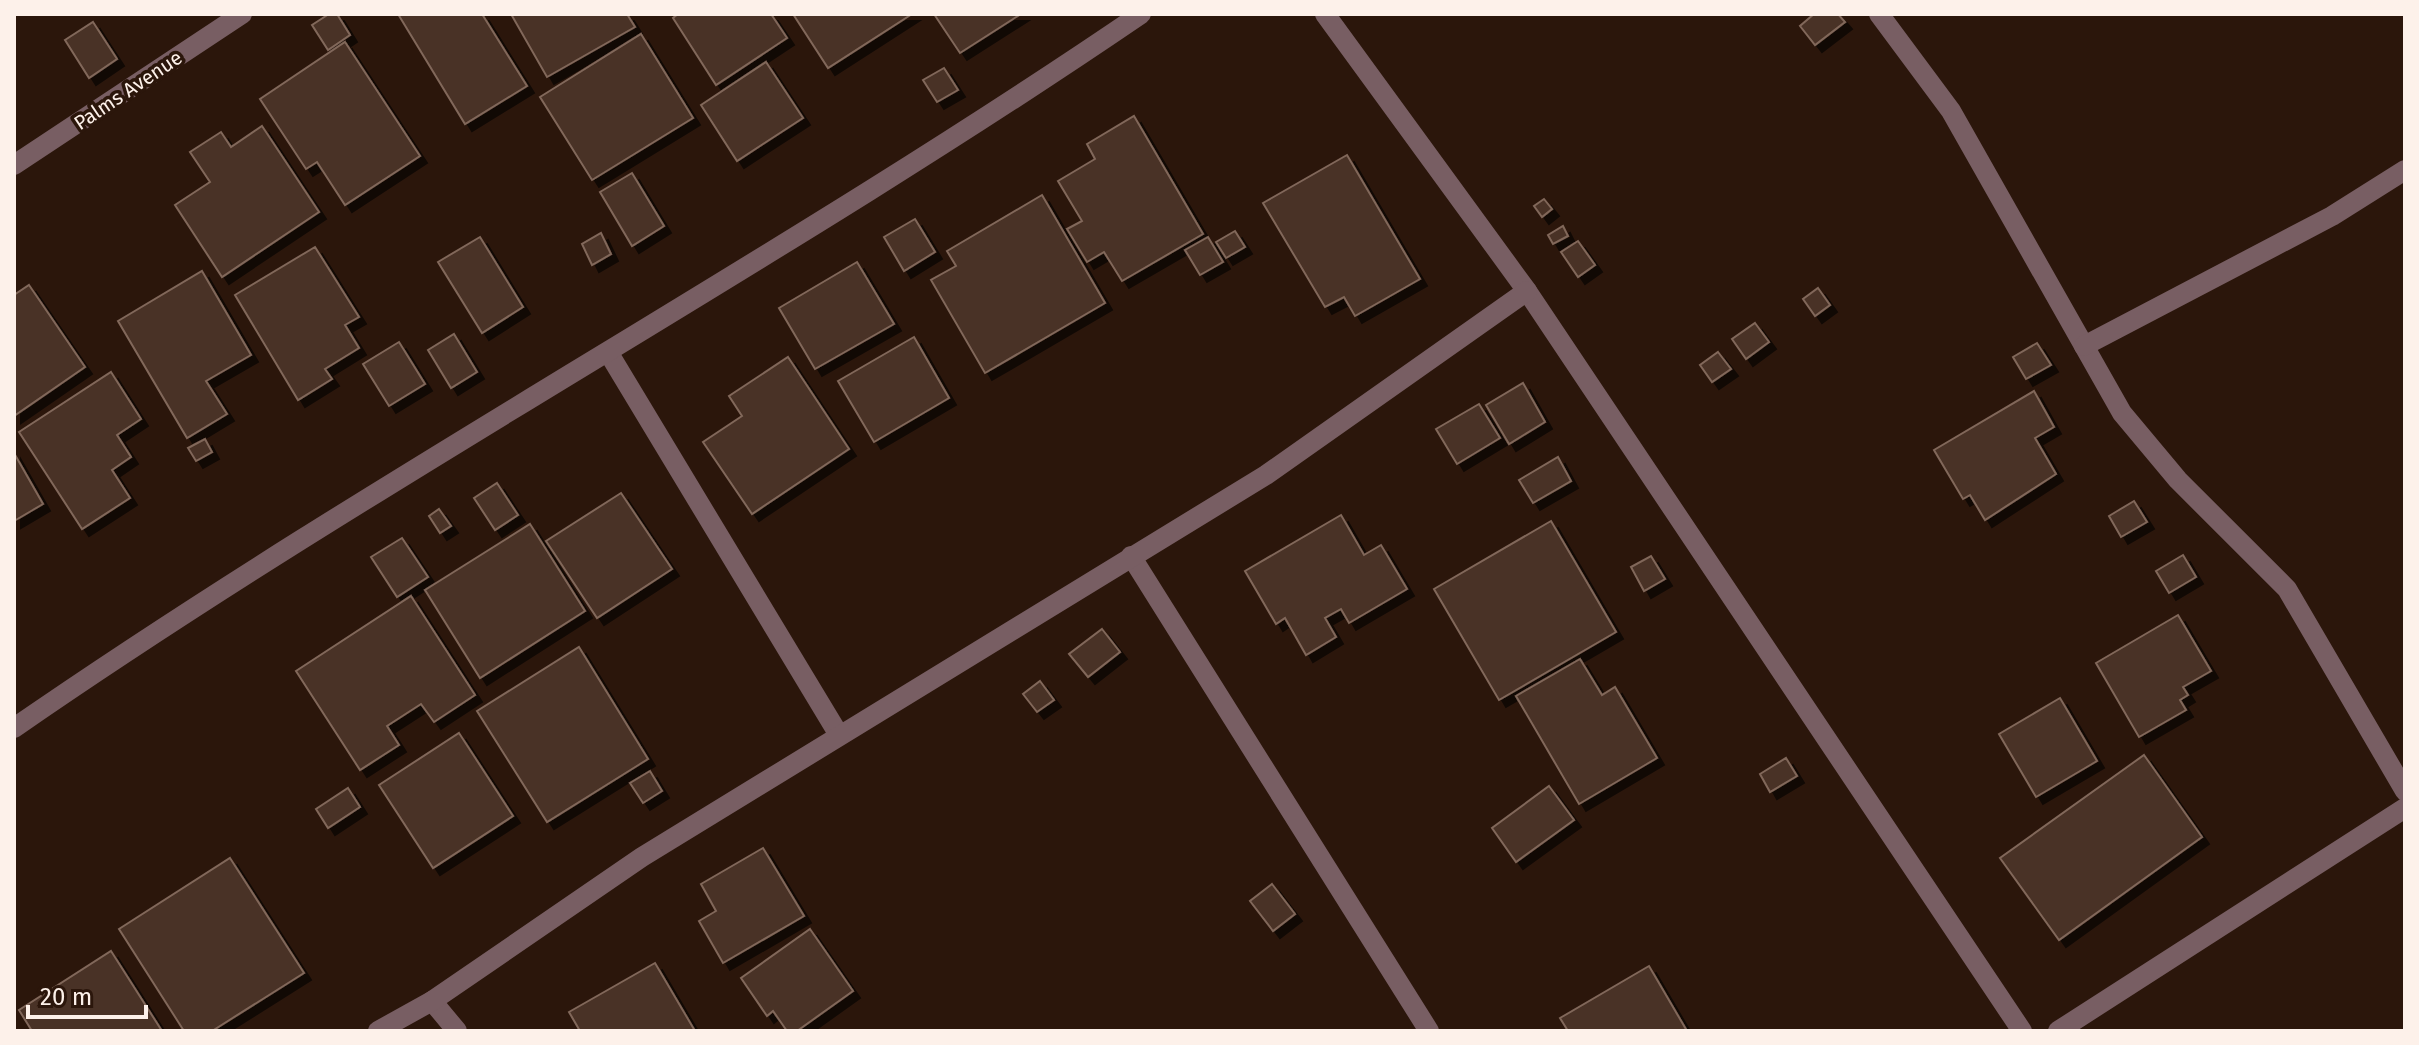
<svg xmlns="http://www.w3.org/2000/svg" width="2419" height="1045" font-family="'Fira Sans',sans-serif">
<defs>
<filter id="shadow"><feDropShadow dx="7" dy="7" stdDeviation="0" flood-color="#0009"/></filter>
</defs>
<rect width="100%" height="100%" fill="#2b160b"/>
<!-- building -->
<g fill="#483125" stroke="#81675a" stroke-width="2" filter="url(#shadow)">
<polygon points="329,14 337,14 350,35 328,50 312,25"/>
<polygon points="398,14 482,14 527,86 465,124"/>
<polygon points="511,14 627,14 635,27 547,77"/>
<polygon points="678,14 771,14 787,38 716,85 673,18"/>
<polygon points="793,14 912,14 828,68"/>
<polygon points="934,14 1021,14 960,53"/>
<polygon points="1814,14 1838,14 1845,22 1815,45 1800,26"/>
<polygon points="93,22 117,59 89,78 65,40"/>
<polygon points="641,34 693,118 592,180 540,97"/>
<polygon points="345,42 420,156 345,205 317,162 306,169 260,99"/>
<polygon points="766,62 803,118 737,161 701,105"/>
<polygon points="944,68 958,90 937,102 923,80"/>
<polygon points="1134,116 1203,234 1122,281 1104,252 1087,262 1067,229 1082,221 1058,181 1095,159 1087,144"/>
<polygon points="262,126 319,212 222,277 175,205 210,182 190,152 221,132 231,147"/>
<polygon points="1347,155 1420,279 1355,316 1344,297 1325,307 1263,203"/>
<polygon points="632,173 664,226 632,246 600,192"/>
<polygon points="1042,195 1105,303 985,373 931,280 956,266 947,251"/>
<polygon points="1544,199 1552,209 1542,217 1534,206"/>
<polygon points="915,219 935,252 904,271 884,237"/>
<polygon points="1563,226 1568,236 1553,244 1548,235"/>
<polygon points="1235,231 1245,247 1226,258 1216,242"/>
<polygon points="601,233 611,254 592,265 582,244"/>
<polygon points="480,237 523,307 482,333 438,262"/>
<polygon points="1208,237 1223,262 1200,275 1185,250"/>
<polygon points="1578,241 1595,265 1578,277 1561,252"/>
<polygon points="315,247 359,317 345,325 359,348 325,369 332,379 298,400 235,295"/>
<polygon points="857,262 894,324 815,369 779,308"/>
<polygon points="202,271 251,355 206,381 227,414 187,438 118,321"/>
<polygon points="29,285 85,367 14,416 14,295"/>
<polygon points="1818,288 1830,305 1815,316 1803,299"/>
<polygon points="1755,323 1769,342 1746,359 1732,339"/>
<polygon points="454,334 477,372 451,388 428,350"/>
<polygon points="914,337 949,398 874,442 838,381"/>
<polygon points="399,342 425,384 389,406 363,364"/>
<polygon points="2037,343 2051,365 2026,379 2013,357"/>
<polygon points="1718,352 1731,369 1712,382 1700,365"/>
<polygon points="788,357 849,449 752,514 703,442 742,416 729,396"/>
<polygon points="111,372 141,419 117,435 131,457 112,470 130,498 82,529 19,432"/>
<polygon points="1523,383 1545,422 1509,444 1486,405"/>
<polygon points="2034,391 2054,427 2035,438 2056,474 1985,520 1970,495 1963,499 1934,450"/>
<polygon points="1479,404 1500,438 1457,464 1436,429"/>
<polygon points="205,439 212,452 196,461 188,448"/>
<polygon points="14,453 43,504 14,521"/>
<polygon points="1558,457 1571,481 1533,503 1519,480"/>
<polygon points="497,483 518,515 495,530 474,498"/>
<polygon points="621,493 672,569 597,618 546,541"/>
<polygon points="2134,501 2147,522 2121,537 2109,516"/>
<polygon points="439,509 451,526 440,533 429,516"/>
<polygon points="1341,515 1364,555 1381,545 1407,589 1349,623 1341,609 1325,618 1336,637 1306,655 1285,618 1276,624 1245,571"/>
<polygon points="1551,521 1616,632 1499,700 1434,589"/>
<polygon points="530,524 585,611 480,678 425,590"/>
<polygon points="402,538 428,577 397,597 371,557"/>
<polygon points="2183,555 2196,577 2169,593 2156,571"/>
<polygon points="1651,556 1665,579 1644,591 1631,567"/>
<polygon points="411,596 475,695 434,722 421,704 387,726 399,745 360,770 296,671"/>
<polygon points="2178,615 2211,671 2183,687 2188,695 2180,700 2186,710 2139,737 2096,663"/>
<polygon points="1102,629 1120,652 1088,677 1069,654"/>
<polygon points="579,647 648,759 547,822 477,711"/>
<polygon points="1580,659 1602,695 1615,687 1657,758 1579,804 1516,696"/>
<polygon points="1040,681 1054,700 1037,712 1023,694"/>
<polygon points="2060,698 2097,761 2036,797 1999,734"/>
<polygon points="459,733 513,816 433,868 379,785"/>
<polygon points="2144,755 2202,837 2059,940 2000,858"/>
<polygon points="1786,758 1797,776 1770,792 1760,774"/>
<polygon points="650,771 662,791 643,803 630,783"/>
<polygon points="1549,786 1574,820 1516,862 1492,828"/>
<polygon points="348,788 360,807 328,828 316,809"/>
<polygon points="763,848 804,916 723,963 699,921 716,911 701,884"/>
<polygon points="230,858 304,973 212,1031 184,1031 119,929"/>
<polygon points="1272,884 1295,914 1273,931 1250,901"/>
<polygon points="810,929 853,991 797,1031 787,1031 773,1011 767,1016 741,978"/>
<polygon points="111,951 162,1031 32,1031 19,1010"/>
<polygon points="655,963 695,1031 580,1031 569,1012"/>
<polygon points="1649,966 1687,1031 1568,1031 1560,1018"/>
</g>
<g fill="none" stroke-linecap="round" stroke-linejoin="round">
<!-- minor -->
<g stroke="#785e63" stroke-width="20">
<polyline points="1325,14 1527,291 2022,1031"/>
<polyline points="1879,14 1951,111 2122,413 2178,480 2287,589 2405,791"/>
<polyline points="14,165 242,14"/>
<polyline points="2084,346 2332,216 2405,170"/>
<polyline points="608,352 839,735"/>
<polyline points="1131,556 1429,1031"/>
<path d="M 14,728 C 380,475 773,265 1141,14"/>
<polyline points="432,1001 457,1031"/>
<polyline points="378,1031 432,1001 642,857 1266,475 1527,291"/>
<polyline points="2058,1031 2405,808"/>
</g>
</g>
<g text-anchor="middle" stroke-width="7" stroke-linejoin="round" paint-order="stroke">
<!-- street labels -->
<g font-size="20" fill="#fdf1ea" stroke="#2b160b">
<text transform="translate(128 90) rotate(-34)" y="7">Palms Avenue</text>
</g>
</g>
<!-- border -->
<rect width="2419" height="1045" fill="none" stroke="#fdf1ea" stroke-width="32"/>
<!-- scale -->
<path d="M28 1005v12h118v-12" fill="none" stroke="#fdf1ea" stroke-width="4"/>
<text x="40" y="1005" font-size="24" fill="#fdf1ea" stroke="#2b160b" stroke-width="6" paint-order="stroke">20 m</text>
</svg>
